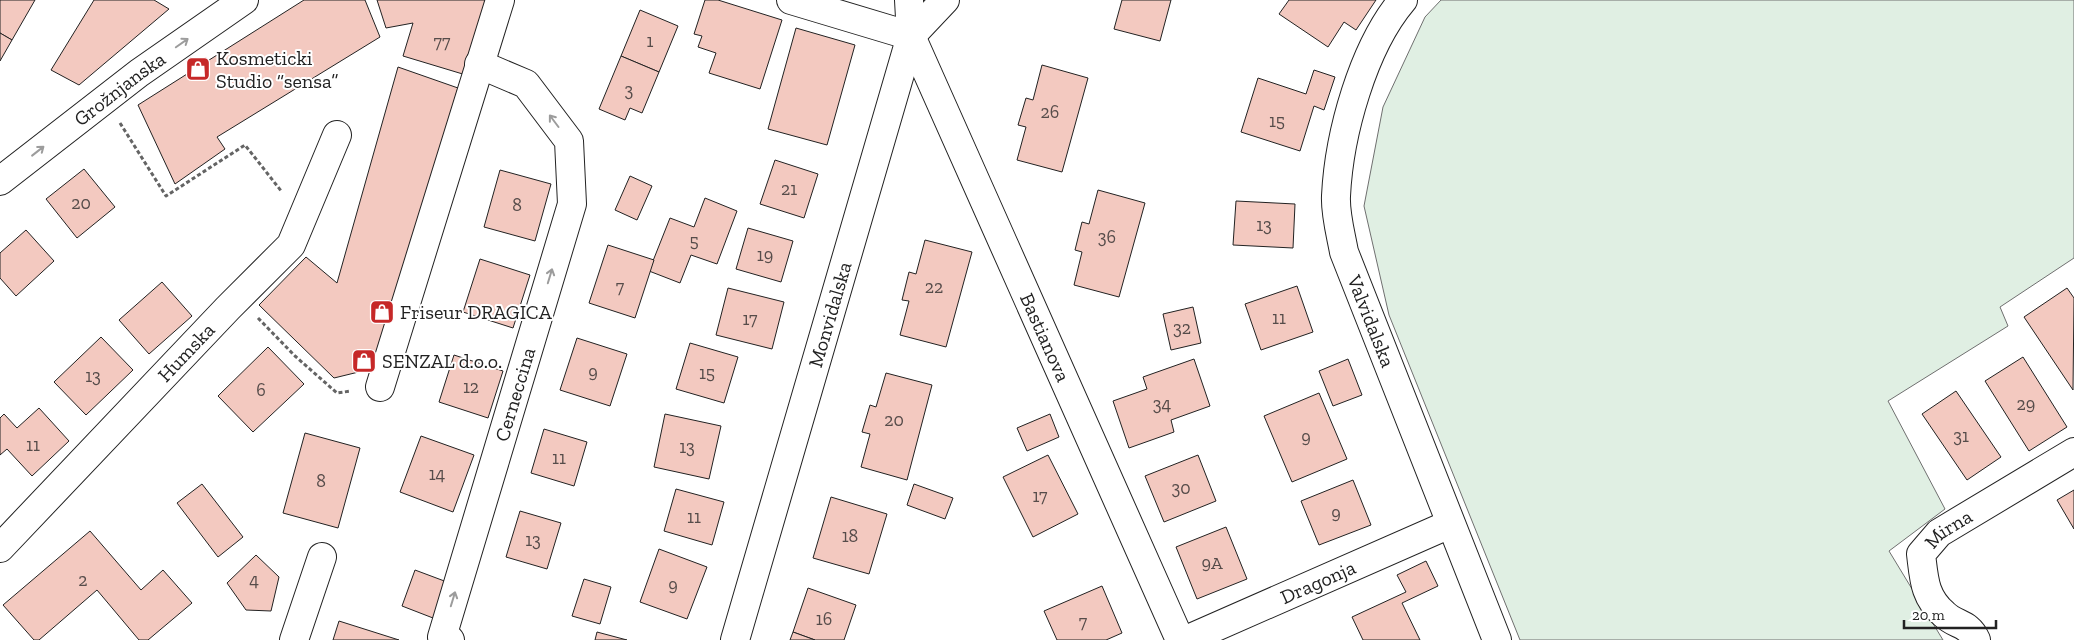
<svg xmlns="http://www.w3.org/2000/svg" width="2074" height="640" font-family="'Zilla Slab',serif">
<rect width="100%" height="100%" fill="#fff"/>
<!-- green -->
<polygon fill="#e0efe3" stroke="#6f6f6f" points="1441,0 2074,0 2074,258 2000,307 2008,326 1888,401 1945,509 1889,551 1943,640 1520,640 1389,315 1364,206 1383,107 1425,17"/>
<!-- building -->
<g fill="#f3c9c0" stroke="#222">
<polygon points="0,0 35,0 12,40 0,33"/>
<polygon points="94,0 154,0 169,9 79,85 51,70"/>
<polygon points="304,0 365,0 380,37 217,137 225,149 175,184 138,105"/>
<polygon points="377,0 489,0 466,75 403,56 413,23 386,28"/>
<polygon points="705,0 718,0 782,20 760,89 709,73 716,53 698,47 702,36 694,34"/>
<polygon points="1122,0 1171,0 1160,41 1114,29"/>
<polygon points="1289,0 1376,0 1356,30 1344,22 1328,47 1279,14"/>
<polygon points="640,10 678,26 659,72 621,56"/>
<polygon points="796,28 855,45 827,145 768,129"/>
<polygon points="0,33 12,40 0,61"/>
<polygon points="621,56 659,72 642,113 630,108 625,120 599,109"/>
<polygon points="1042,65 1088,78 1062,172 1017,160 1026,127 1018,125 1026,98 1033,100"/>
<polygon points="398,67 458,88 415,236 375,368 334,378 259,305 306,257 337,283"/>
<polygon points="1314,70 1335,77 1324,110 1314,106 1300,151 1241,132 1258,78 1306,94"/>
<polygon points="775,160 818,174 804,218 760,204"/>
<polygon points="84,169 115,207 77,238 46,199"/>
<polygon points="500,170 551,184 535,241 484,227"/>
<polygon points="630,176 652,186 637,220 615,210"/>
<polygon points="1098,190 1145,203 1119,297 1074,285 1082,252 1075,250 1082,222 1089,224"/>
<polygon points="705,198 737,211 717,264 691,255 680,283 649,271 670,218 694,227"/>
<polygon points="1236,201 1295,204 1293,248 1233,245"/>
<polygon points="748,228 793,241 781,282 736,269"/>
<polygon points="26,230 54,261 16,296 0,278 0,253"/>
<polygon points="925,240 972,252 946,347 900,335 909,301 902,300 909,272 916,274"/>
<polygon points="608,245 654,260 635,318 589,303"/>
<polygon points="480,259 530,275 513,328 463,312"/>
<polygon points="162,282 192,316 149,354 119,320"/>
<polygon points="1297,286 1313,332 1261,350 1245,304"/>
<polygon points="728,288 784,302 772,349 716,335"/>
<polygon points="2067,288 2074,298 2073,390 2024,317"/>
<polygon points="1193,307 1201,343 1171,350 1163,314"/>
<polygon points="101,337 133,370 86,415 54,382"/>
<polygon points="577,338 627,354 610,406 560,390"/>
<polygon points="690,343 738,357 724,403 676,389"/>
<polygon points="268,347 304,384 253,432 218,396"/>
<polygon points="454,355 503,371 488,418 439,402"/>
<polygon points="2023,357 2067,427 2029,451 1985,381"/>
<polygon points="1194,359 1210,406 1171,420 1174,432 1129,448 1113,401 1147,389 1143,377"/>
<polygon points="1348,359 1362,395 1333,406 1319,371"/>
<polygon points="886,373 932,385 907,480 861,467 870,434 862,432 870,405 876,407"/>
<polygon points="1956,391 2001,457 1967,480 1922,414"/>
<polygon points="1319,393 1347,459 1292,482 1264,416"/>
<polygon points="39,408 69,441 32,476 7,449 0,455 0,418 4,414 17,428"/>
<polygon points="665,414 721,426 709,479 654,467"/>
<polygon points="1050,414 1059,437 1027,451 1017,428"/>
<polygon points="544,429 587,442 574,486 531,473"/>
<polygon points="305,433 360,448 338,528 283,513"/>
<polygon points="421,436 474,455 453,512 400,492"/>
<polygon points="1048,455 1078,514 1033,537 1003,477"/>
<polygon points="1198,455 1216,501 1164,522 1145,476"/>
<polygon points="1353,480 1371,525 1319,545 1301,501"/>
<polygon points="202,484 243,537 218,557 177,503"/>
<polygon points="914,484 953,498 945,519 907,505"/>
<polygon points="676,489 724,502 712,545 664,531"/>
<polygon points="2074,490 2074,529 2057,500"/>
<polygon points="831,497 887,514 869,574 813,558"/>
<polygon points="520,511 561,523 547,569 506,557"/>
<polygon points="1226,527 1247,579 1197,599 1176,547"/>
<polygon points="90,531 141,590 163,570 192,603 148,640 139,640 97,590 39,640 34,640 3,605"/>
<polygon points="659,549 707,567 687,619 640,602"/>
<polygon points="256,555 279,577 271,611 246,610 227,583"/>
<polygon points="1426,561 1438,586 1402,603 1420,640 1363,640 1352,617 1406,592 1397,575"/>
<polygon points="415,570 447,582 433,618 402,606"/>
<polygon points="584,579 611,587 600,624 572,616"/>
<polygon points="1102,586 1122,633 1106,640 1057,640 1044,611"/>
<polygon points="808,588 856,605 844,640 815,640 793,632"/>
<polygon points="339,621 399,640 333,640"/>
<polygon points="597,632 627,640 595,640"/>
<polygon points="793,632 815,640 790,640"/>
</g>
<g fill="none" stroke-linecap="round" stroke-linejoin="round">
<defs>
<g id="minor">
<polyline points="791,0 911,36"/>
<path id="s1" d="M 909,0 L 911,36 L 1180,640"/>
<path id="s2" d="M 1403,0 C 1363,47 1339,134 1336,196 C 1335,214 1341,235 1344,252 L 1497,640"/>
<path id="s3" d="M 0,181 L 139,73 L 244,0"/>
<polyline points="380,387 500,0"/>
<path id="s4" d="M 0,548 L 228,308 L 291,245 L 337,135"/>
<polyline points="294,640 322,557"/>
<path id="s5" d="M 450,640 L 442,637 L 572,204 L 569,141 L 526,84 L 479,64"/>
<path id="s6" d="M 735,640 L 911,36 L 945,0"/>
<path id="s7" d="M 1186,640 L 1450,524"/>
<path id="s8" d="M 1976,640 C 1968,622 1956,626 1944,614 C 1924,597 1924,578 1921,554 L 1939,533 L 2074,452"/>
</g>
</defs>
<!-- minor casing -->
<use href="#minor" stroke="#222" stroke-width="30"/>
<!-- path -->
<g stroke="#646464" stroke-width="3" stroke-dasharray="4 2.5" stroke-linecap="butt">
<polyline points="120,123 166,196 245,145 282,192"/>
<polyline points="258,318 295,356 337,393 351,391"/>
</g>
<!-- minor -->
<use href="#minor" stroke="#fff" stroke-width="28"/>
</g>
<!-- one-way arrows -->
<defs><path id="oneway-shaft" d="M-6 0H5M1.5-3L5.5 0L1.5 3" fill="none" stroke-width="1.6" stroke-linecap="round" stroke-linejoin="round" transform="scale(1.25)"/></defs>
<g stroke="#9c9c9c">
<use href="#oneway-shaft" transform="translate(182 43) rotate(-35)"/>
<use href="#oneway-shaft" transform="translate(554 121) rotate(-127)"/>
<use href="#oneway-shaft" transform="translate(38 151) rotate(-38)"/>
<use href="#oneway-shaft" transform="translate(550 276) rotate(-73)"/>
<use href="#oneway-shaft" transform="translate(453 599) rotate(-73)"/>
</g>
<!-- icons -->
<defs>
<symbol id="shop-square" viewBox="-11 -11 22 22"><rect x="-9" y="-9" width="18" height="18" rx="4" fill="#c62828" stroke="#fff"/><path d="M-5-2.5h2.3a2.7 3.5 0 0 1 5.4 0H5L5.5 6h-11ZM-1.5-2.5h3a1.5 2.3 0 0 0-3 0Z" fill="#fff"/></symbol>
</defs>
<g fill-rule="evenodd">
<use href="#shop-square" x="184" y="55" width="28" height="28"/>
<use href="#shop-square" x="368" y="298" width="28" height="28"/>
<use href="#shop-square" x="350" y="347" width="28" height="28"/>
</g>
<g text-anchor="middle" stroke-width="4" stroke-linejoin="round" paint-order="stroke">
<!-- number labels -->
<g font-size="18" fill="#564c4a">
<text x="650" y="47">1</text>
<text x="442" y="48">77</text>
<text x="629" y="96">3</text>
<text x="1050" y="118">26</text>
<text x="1277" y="127">15</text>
<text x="789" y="195">21</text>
<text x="81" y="209">20</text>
<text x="517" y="211">8</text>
<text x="1264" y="231">13</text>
<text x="1107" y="243">36</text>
<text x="694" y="247">5</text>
<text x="765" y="261">19</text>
<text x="620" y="293">7</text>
<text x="934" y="293">22</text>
<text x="1279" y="324">11</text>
<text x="750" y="325">17</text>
<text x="1182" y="334">32</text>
<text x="593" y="378">9</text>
<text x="707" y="379">15</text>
<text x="93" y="382">13</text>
<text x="471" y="393">12</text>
<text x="261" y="396">6</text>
<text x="1162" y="410">34</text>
<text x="2026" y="410">29</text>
<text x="894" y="426">20</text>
<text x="1961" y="442">31</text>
<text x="1306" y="443">9</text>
<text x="33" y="451">11</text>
<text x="687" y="453">13</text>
<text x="559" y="464">11</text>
<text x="437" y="480">14</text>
<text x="321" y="487">8</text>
<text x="1181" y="494">30</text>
<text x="1040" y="502">17</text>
<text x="1336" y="519">9</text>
<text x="694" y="523">11</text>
<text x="850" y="542">18</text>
<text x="533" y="546">13</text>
<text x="1212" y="569">9A</text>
<text x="83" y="586">2</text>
<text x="254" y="586">4</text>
<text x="673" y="591">9</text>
<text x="824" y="625">16</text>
<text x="1083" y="628">7</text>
</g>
<!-- poi labels -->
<g font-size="20" fill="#222" stroke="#fff" text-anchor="start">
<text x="216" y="65">Kosmeticki<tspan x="216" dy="23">Studio “sensa”</tspan></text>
<text x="400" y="319">Friseur DRAGICA</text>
<text x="382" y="368">SENZAL d.o.o.</text>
</g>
<!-- street labels -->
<g font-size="20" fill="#222" stroke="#fff">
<text dy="7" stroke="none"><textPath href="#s3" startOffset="151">Grožnjanska</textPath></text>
<text dy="7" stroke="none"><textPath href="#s6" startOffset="339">Monvidalska</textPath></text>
<text dy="7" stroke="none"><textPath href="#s2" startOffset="341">Valvidalska</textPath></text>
<text dy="7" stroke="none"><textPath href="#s1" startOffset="366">Bastianova</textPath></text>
<text dy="7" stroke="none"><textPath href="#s4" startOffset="270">Humska</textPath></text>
<text dy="7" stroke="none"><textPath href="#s5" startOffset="262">Cerneccina</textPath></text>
<text dy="7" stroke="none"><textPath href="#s8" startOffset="146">Mirna</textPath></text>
<text dy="7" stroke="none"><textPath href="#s7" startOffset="144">Dragonja</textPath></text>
</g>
</g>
<!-- scale -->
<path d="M1904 620v8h92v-8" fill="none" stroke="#222222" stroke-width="2.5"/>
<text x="1912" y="620" font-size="15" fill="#222222" stroke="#ffffff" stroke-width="4" paint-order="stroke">20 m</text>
</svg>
